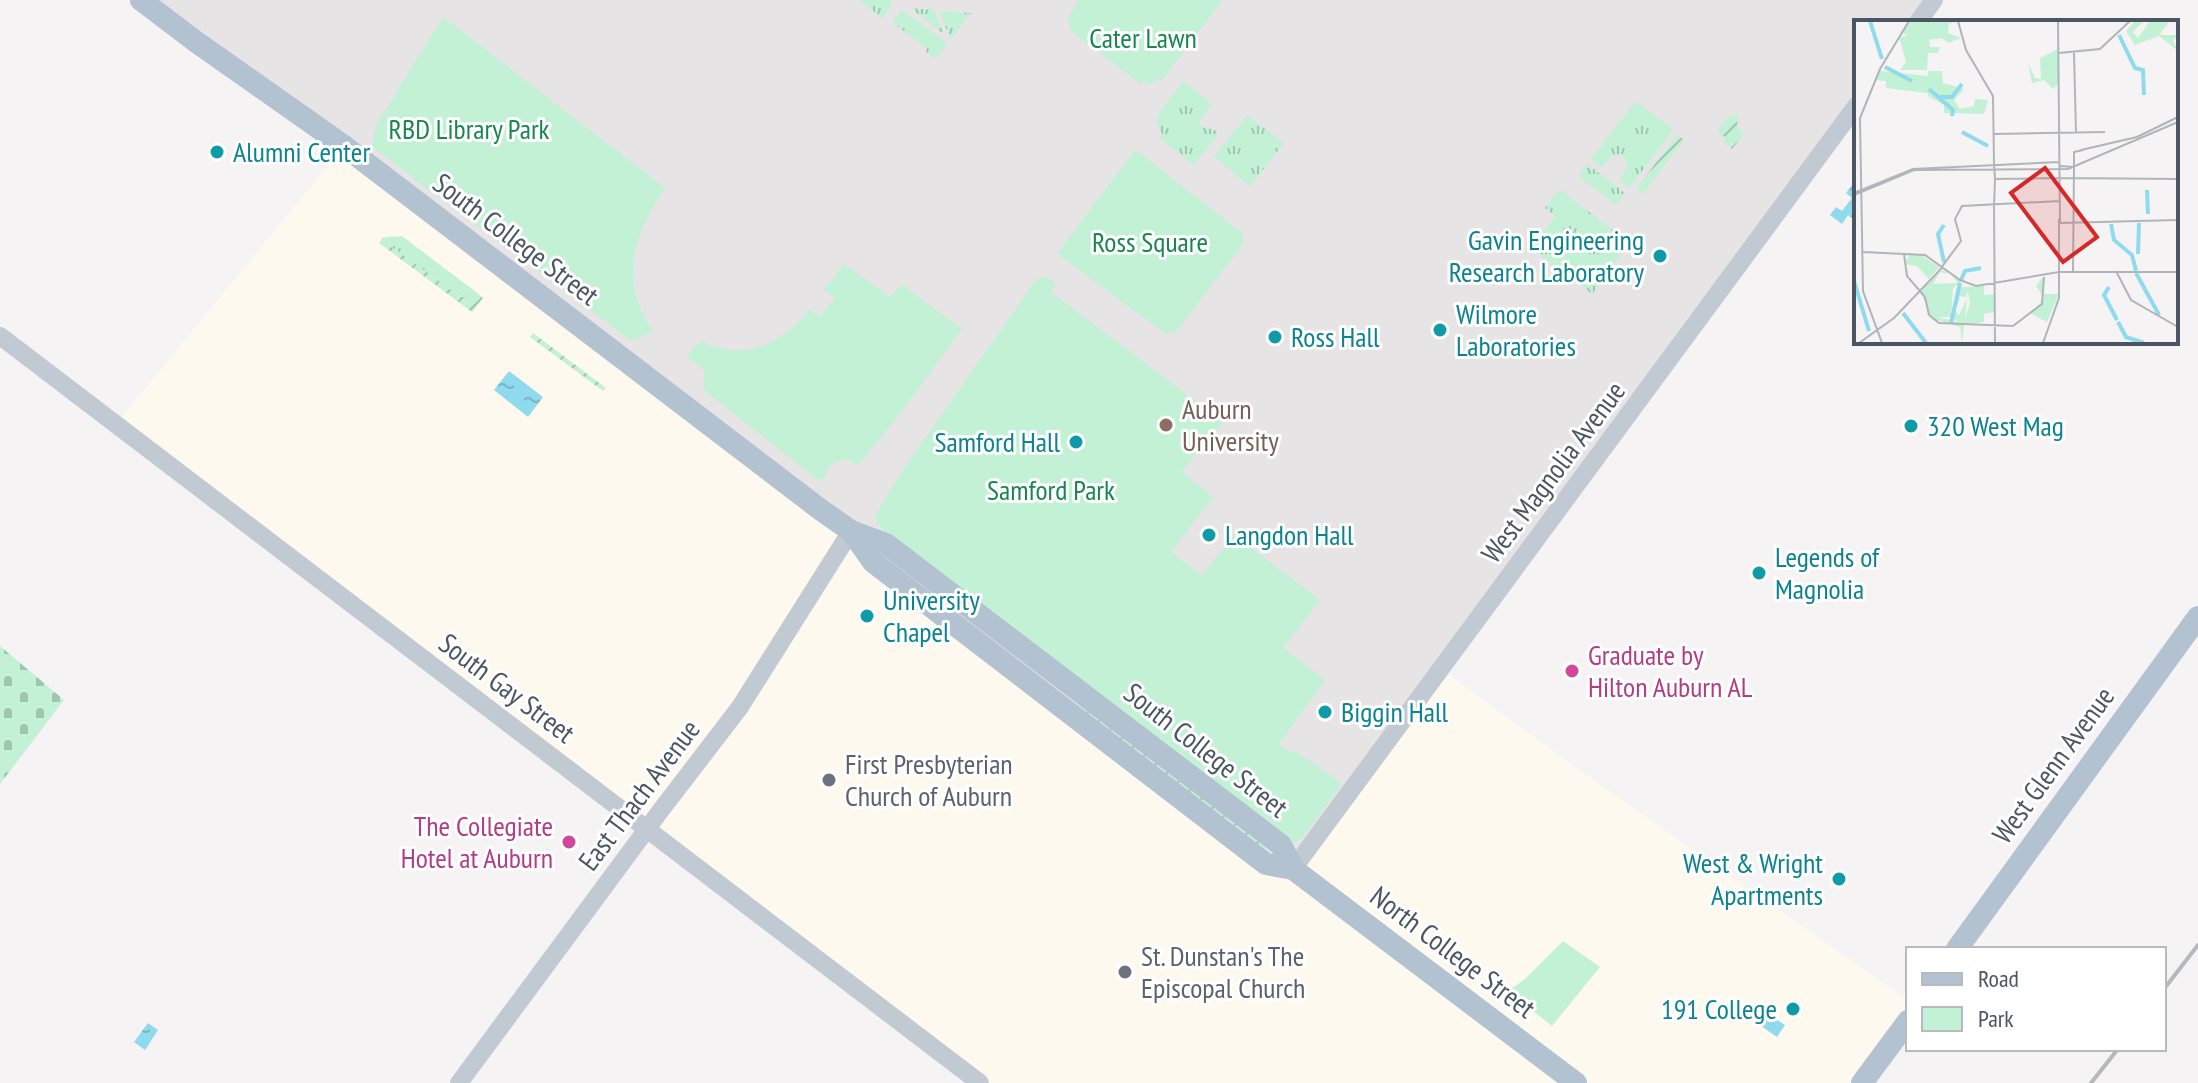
<svg xmlns="http://www.w3.org/2000/svg" width="2198" height="1083" font-family="'PT Sans Narrow',sans-serif">
<defs>
<pattern id="grass-tufts" width="24" height="20" patternUnits="userSpaceOnUse" patternTransform="scale(2)"><rect width="24" height="20" fill="#c3f1d5"/><path d="M3 7l-1-3M5 7V3M7 7l1-3M15 17l-1-3M17 17v-4M19 17l1-3" fill="none" stroke="#a0c6b0"/></pattern>
<pattern id="cemetery-stones" width="16" height="16" patternUnits="userSpaceOnUse" patternTransform="scale(2)"><rect width="16" height="16" fill="#c3f1d5"/><path d="M2 7V4a2 2 0 0 1 4 0v3zM10 15v-3a2 2 0 0 1 4 0v3z" fill="#a0c6b0"/></pattern>
<pattern id="garden-furrows" width="10" height="10" patternUnits="userSpaceOnUse" patternTransform="scale(2)"><rect width="10" height="10" fill="#c3f1d5"/><path d="M-1 1l2-2M0 10L10 0M9 11l2-2" fill="none" stroke="#a0c6b0"/></pattern>
<pattern id="water-ripples" width="26" height="14" patternUnits="userSpaceOnUse" patternTransform="scale(2)"><rect width="26" height="14" fill="#90daee"/><path d="M2 4q2-2 4 0t4 0M15 11q2-2 4 0t4 0" fill="none" stroke="#78b4c4"/></pattern>
</defs>
<rect width="100%" height="100%" fill="#f5f3f3"/>
<!-- commercial -->
<polygon fill="#fdf9ef" points="344,146 1441,669 1592,779 1908,1000 1908,1021 1862,1083 980,1083 116,424"/>
<!-- education -->
<polygon fill="#e6e4e5" points="143,0 1934,0 1918,22 1856,22 1856,106 1311,846 1266,864"/>
<!-- grass -->
<g fill="url(#grass-tufts)">
<polygon points="859,0 889,0 893,3 882,18"/>
<polygon points="910,8 934,10 944,32 941,32"/>
<polygon points="902,10 947,43 936,59 926,52 927,49 892,22"/>
<polygon points="942,11 971,13 952,38 950,38 940,13"/>
<polygon points="1183,81 1212,104 1198,125 1217,131 1216,137 1194,165 1159,138 1162,133 1156,123 1159,113"/>
<path d="M 1638,103 L 1671,128 L 1671,133 L 1629,188 L 1619,180 C 1625,172 1631,166 1623,156 L 1612,155 L 1602,167 L 1591,159 L 1633,104 Z"/>
<polygon points="1247,115 1284,143 1250,186 1214,157"/>
<polygon points="1587,164 1625,193 1616,205 1578,176"/>
<polygon points="1559,189 1630,243 1592,294 1533,249 1535,243 1555,216 1545,208"/>
<path d="M 402,236 L 476,292 C 469,297 464,298 457,294 L 392,247 L 387,237 Z"/>
</g>
<!-- cemetery -->
<polygon fill="url(#cemetery-stones)" points="0,646 64,700 0,784"/>
<!-- park -->
<g fill="#c3f1d5">
<polygon points="1078,0 1221,0 1222,1 1162,80 1159,79 1151,84 1143,81 1141,84 1071,31 1068,18"/>
<path d="M 443,17 L 665,188 C 633,236 619,279 653,332 L 632,341 L 427,189 L 372,146 L 375,127 Z"/>
<polygon points="1134,151 1140,153 1243,234 1243,244 1176,332 1166,334 1060,256 1058,252"/>
<path d="M 844,264 L 890,297 L 901,284 L 962,329 L 893,423 L 858,465 L 847,459 C 835,461 825,466 825,479 L 818,480 L 704,390 L 704,370 L 687,356 L 700,341 C 746,362 778,346 810,310 L 820,316 L 835,298 L 824,290 Z"/>
<polygon points="1047,277 1056,284 1051,292 1222,421 1221,427 1214,430 1182,472 1213,497 1171,552 1202,575 1234,535 1320,600 1283,648 1325,680 1279,744 1291,753 1294,750 1342,784 1301,839 1296,842 1290,842 882,529 876,520 876,515 881,505 906,465 1034,283 1040,278"/>
<polygon points="1563,941 1600,967 1552,1026 1508,991 1525,979"/>
</g>
<!-- garden -->
<g fill="url(#garden-furrows)">
<polygon points="1738,114 1737,126 1744,133 1732,149 1723,142 1726,138 1717,131 1727,118"/>
<polygon points="1677,135 1684,140 1643,194 1636,189"/>
<polygon points="387,237 392,247 457,294 463,297 476,292 483,298 472,312 379,243 383,238"/>
<polygon points="533,333 606,388 603,391 530,337"/>
<polygon points="1083,704 1268,844 1264,849 1077,707"/>
</g>
<!-- water -->
<g fill="url(#water-ripples)">
<polygon points="1852,185 1856,188 1856,213 1852,218 1848,215 1842,224 1830,215 1836,207 1842,211 1852,198 1846,193"/>
<polygon points="509,371 543,397 528,417 494,390"/>
<polygon points="1762,1010 1785,1025 1777,1037 1754,1021"/>
<polygon points="148,1023 158,1030 145,1050 134,1042"/>
</g>
<g fill="none" stroke-linecap="round" stroke-linejoin="round">
<!-- minor -->
<g stroke="#c1cad2" stroke-width="18">
<polyline points="1918,22 1934,0"/>
<polyline points="0,336 980,1083"/>
<polyline points="1293,869 1856,106"/>
<polyline points="459,1083 661,810 740,707 851,531"/>
</g>
<!-- major -->
<g stroke="#b3c2d1" stroke-width="22">
<polyline points="141,0 195,41 344,146 821,510 851,531 886,544 1281,845 1293,869"/>
<polyline points="851,531 873,562 1266,864 1293,869 1576,1083"/>
<polyline points="1957,949 2198,617"/>
<polyline points="1862,1083 1908,1021"/>
</g>
<!-- rail -->
<g stroke="#b5b8bd" stroke-width="4">
<polyline points="2164,989 2198,945"/>
<polyline points="2091,1083 2118,1049"/>
</g>
</g>
<!-- markers -->
<g fill="#0f9aa8" stroke="#fff" stroke-width="3">
<circle cx="217" cy="152" r="8"/>
<circle cx="1660" cy="256" r="8"/>
<circle cx="1440" cy="330" r="8"/>
<circle cx="1275" cy="337" r="8"/>
<circle cx="1911" cy="426" r="8"/>
<circle cx="1076" cy="442" r="8"/>
<circle cx="1209" cy="535" r="8"/>
<circle cx="1759" cy="573" r="8"/>
<circle cx="867" cy="616" r="8"/>
<circle cx="1325" cy="712" r="8"/>
<circle cx="1839" cy="879" r="8"/>
<circle cx="1793" cy="1009" r="8"/>
</g>
<circle fill="#8d6e63" stroke="#fff" stroke-width="3" cx="1166" cy="425" r="8"/>
<g fill="#d1479c" stroke="#fff" stroke-width="3">
<circle cx="1572" cy="671" r="8"/>
<circle cx="569" cy="842" r="8"/>
</g>
<g fill="#6b7280" stroke="#fff" stroke-width="3">
<circle cx="829" cy="780" r="8"/>
<circle cx="1125" cy="972" r="8"/>
</g>
<g text-anchor="middle" stroke-width="6" stroke-linejoin="round" paint-order="stroke">
<!-- park labels -->
<g font-size="28" fill="#17864f" stroke="#fff">
<text x="1143" y="48">Cater Lawn</text>
<text x="469" y="139">RBD Library Park</text>
<text x="1150" y="252">Ross Square</text>
<text x="1051" y="500">Samford Park</text>
</g>
<!-- culture labels -->
<g font-size="28" fill="#0d838f" stroke="#fff" text-anchor="start">
<text x="233" y="162">Alumni Center</text>
<text x="1644" y="250" text-anchor="end">Gavin Engineering<tspan x="1644" dy="32">Research Laboratory</tspan></text>
<text x="1456" y="324">Wilmore<tspan x="1456" dy="32">Laboratories</tspan></text>
<text x="1291" y="347">Ross Hall</text>
<text x="1927" y="436">320 West Mag</text>
<text x="1060" y="452" text-anchor="end">Samford Hall</text>
<text x="1225" y="545">Langdon Hall</text>
<text x="1775" y="567">Legends of<tspan x="1775" dy="32">Magnolia</tspan></text>
<text x="883" y="610">University<tspan x="883" dy="32">Chapel</tspan></text>
<text x="1341" y="722">Biggin Hall</text>
<text x="1823" y="873" text-anchor="end">West &amp; Wright<tspan x="1823" dy="32">Apartments</tspan></text>
<text x="1777" y="1019" text-anchor="end">191 College</text>
</g>
<!-- street labels -->
<g font-size="28" fill="#4a5661" stroke="#fff">
<text transform="translate(516 239) rotate(37)" y="10">South College Street</text>
<text transform="translate(1553 472) rotate(-53)" y="10">West Magnolia Avenue</text>
<text transform="translate(507 688) rotate(37)" y="10">South Gay Street</text>
<text transform="translate(1206 750) rotate(38)" y="10">South College Street</text>
<text transform="translate(2053 765) rotate(-54)" y="10">West Glenn Avenue</text>
<text transform="translate(639 795) rotate(-53)" y="10">East Thach Avenue</text>
<text transform="translate(1453 952) rotate(37)" y="10">North College Street</text>
</g>
<!-- education labels -->
<g font-size="28" fill="#785e54" stroke="#fff" text-anchor="start">
<text x="1182" y="419">Auburn<tspan x="1182" dy="32">University</tspan></text>
</g>
<!-- hotel labels -->
<g font-size="28" fill="#b23c85" stroke="#fff" text-anchor="start">
<text x="1588" y="665">Graduate by<tspan x="1588" dy="32">Hilton Auburn AL</tspan></text>
<text x="553" y="836" text-anchor="end">The Collegiate<tspan x="553" dy="32">Hotel at Auburn</tspan></text>
</g>
<!-- worship labels -->
<g font-size="28" fill="#5b616d" stroke="#fff" text-anchor="start">
<text x="845" y="774">First Presbyterian<tspan x="845" dy="32">Church of Auburn</tspan></text>
<text x="1141" y="966">St. Dunstan's The<tspan x="1141" dy="32">Episcopal Church</tspan></text>
</g>
</g>
<!-- overview -->
<g transform="translate(1854 20)">
<rect width="324" height="324" fill="#f5f3f3"/>
<path d="M 88,249 L 94,254 L 86,252 L 79,264 L 104,263 L 98,256 L 107,262 L 99,268 L 97,297 L 82,297 L 105,302 L 99,299 L 102,279 L 104,277 L 106,278 L 101,291 L 105,295 L 113,279 L 108,323 L 106,307 L 77,298 L 67,272 Z" fill="#c3f1d5"/>
<path d="M 57,1 L 104,1 L 106,9 L 103,2 L 95,3 L 94,13 L 107,18 L 95,23 L 87,18 L 75,20 L 76,27 L 86,27 L 84,33 L 74,33 L 73,50 L 46,50 L 52,42 L 45,17 L 53,16 L 48,12 ZM 281,1 L 290,1 L 279,12 L 284,18 L 296,1 L 316,1 L 305,15 L 324,15 L 319,21 L 324,31 L 305,16 L 281,25 L 272,11 ZM 204,29 L 204,64 L 199,69 L 190,60 L 178,63 L 174,43 L 181,58 L 187,59 L 186,38 ZM 74,51 L 88,51 L 89,63 L 110,69 L 100,80 L 106,89 L 120,86 L 121,79 L 134,80 L 130,94 L 90,93 L 90,85 L 74,76 ZM 55,235 L 67,235 L 85,247 L 75,259 L 63,246 L 51,244 Z" fill="#c3f1d5"/>
<path d="M 26,51 L 74,56 L 74,73 L 32,68 L 32,61 L 21,60 ZM 189,257 L 189,274 L 205,274 L 193,302 L 177,294 L 190,278 L 182,266 ZM 130,266 L 130,275 L 141,274 L 140,292 L 130,294 L 130,302 L 109,305 L 116,283 L 114,272 L 112,277 L 105,276 L 107,267 ZM 84,267 L 96,268 L 96,297 L 84,295 Z" fill="#c3f1d5"/>
<path fill="none" stroke="#90daee" stroke-width="4" d="M 16,1 L 28,39M 265,15 L 281,48 L 289,50 L 290,75M 31,47 L 58,61M 75,69 L 99,90 L 98,96M 86,77 L 98,77 L 108,64M 108,112 L 134,126M 293,170 L 294,194M 257,204 L 260,220 L 278,235 L 282,251M 90,205 L 84,214 L 90,242M 284,234 L 285,203M 282,253 L 305,295M 107,260 L 111,251 L 127,248M 0,261 L 15,311M 255,267 L 250,275 L 263,300M 49,293 L 72,323M 264,302 L 272,317 L 290,323M 97,303 L 106,263"/>
<path fill="none" stroke="#b1b4b9" stroke-width="2" d="M 104,1 L 112,30 L 139,76 L 140,143M 204,1 L 206,203M 205,33 L 246,29 L 276,1M 220,33 L 222,113M 140,114 L 251,112M 227,130 L 283,117 L 324,97M 140,143 L 141,159 L 206,158M 206,146 L 220,147 L 220,132 L 229,130M 206,158 L 324,159M 0,173 L 59,149 L 205,142M 0,175 L 60,150 L 214,149 L 324,102M 140,183 L 141,323M 140,186 L 141,159M 206,203 L 324,200M 9,232 L 71,235 L 106,260 L 122,266 L 205,252 L 324,252M 50,234 L 53,256 L 71,277 L 75,295 L 85,303 L 159,306 L 188,284 L 190,257M 219,251 L 220,147M 262,251 L 277,280 L 324,307M 5,323 L 40,298 L 84,252 L 107,221 L 101,199 L 108,186 L 206,181M 28,323 L 9,271 L 6,98 L 26,49 L 55,1M 189,323 L 205,278 L 205,199"/>
<path fill="#d62828" fill-opacity="0.15" stroke="#d62828" stroke-width="4" d="M 191,148 L 243,217 L 209,242 L 157,173 Z"/>
<rect width="324" height="324" fill="none" stroke="#4a5661" stroke-width="4"/>
</g>
<!-- legend -->
<rect x="1906" y="947" width="260" height="104" fill="#ffffff" stroke="#b7bbc0" stroke-width="2"/>
<rect x="1922" y="973" width="40" height="12" fill="#b3c2d1" stroke="#b7bbc0" stroke-width="2"/>
<text x="1978" y="987" font-size="24" fill="#4a5661">Road</text>
<rect x="1922" y="1007" width="40" height="24" fill="#c3f1d5" stroke="#b7bbc0" stroke-width="2"/>
<text x="1978" y="1027" font-size="24" fill="#4a5661">Park</text>
</svg>
